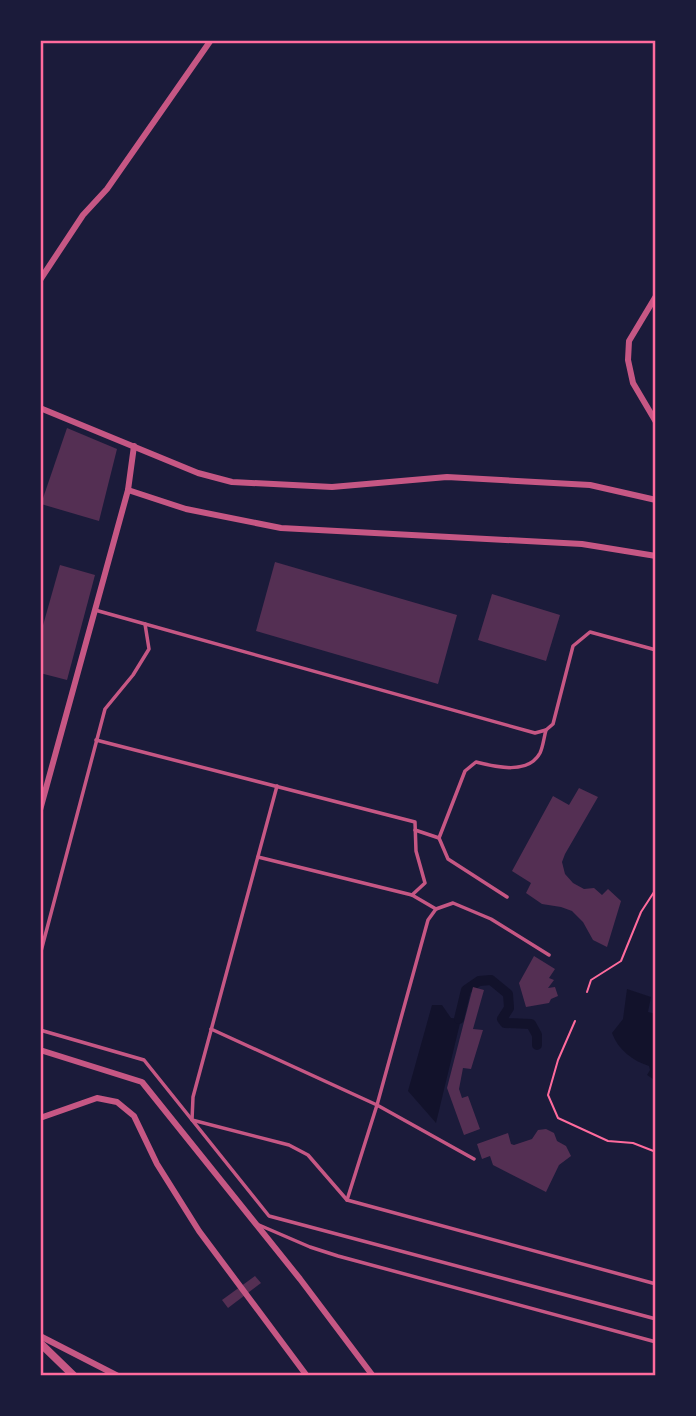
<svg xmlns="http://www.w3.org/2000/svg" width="696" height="1416" font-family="Ubuntu,sans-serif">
<rect width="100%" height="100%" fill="#1b1b3a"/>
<!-- water -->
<g fill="#12122b">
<path d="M 627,989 L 651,997 L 648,1012 L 656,1014 L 656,1081 L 647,1075 L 650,1070 L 649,1066 C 633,1061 618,1050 612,1033 L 623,1019 Z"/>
<polygon points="432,1005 442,1005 451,1018 461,1019 436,1123 408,1091"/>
</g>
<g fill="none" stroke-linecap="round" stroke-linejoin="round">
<!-- canal -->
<polyline stroke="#12122b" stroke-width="10" points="459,1019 466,990 479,981 491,980 508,994 509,1008 502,1019 505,1023 531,1024 537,1035 537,1045"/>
</g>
<!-- building -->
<g fill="#542f53">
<polygon points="67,428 117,449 99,521 41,504"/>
<polygon points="275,562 457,615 438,684 256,631"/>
<polygon points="60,565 95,575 67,680 40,673 40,636"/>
<polygon points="492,594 560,615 546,661 478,640"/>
<polygon points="579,788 598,797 565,854 562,862 565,874 573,883 584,889 594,888 602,895 608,889 621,901 607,947 593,940 583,922 572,911 561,907 542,904 526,893 531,883 512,871 553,796 569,805"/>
<polygon points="534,956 555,969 549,978 554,980 548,988 555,987 558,996 551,999 549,1003 526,1007 519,983"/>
<polygon points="473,987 484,990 473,1029 483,1030 471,1069 463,1068 459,1089 462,1098 468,1096 480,1129 464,1135 447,1088"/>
<polygon points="546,1129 554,1133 557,1141 566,1146 571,1156 559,1165 546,1192 493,1165 490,1156 482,1159 477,1144 508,1133 511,1144 514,1145 532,1139 538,1130"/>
<polygon points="255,1276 261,1283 228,1308 222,1300"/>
</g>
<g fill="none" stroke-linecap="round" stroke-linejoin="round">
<!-- path -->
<g stroke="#ff6b9d" stroke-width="2">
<polyline points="587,992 591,980 621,961 641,912 656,889"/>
<polyline points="575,1021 558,1060 548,1095 558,1118 608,1141 633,1143 656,1152"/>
</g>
<!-- service -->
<g stroke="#c65784" stroke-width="3.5">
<polyline points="95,610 535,733 546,730 553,724 573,646 590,632 656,650"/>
<polyline points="96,740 415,822 416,851 425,883 412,895 436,909"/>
<polyline points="277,786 193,1097 192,1120 289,1145 308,1155 347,1200 656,1284"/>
<polyline points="415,830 439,838"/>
<polyline points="258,857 412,895"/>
<path d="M 507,897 L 448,859 L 439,838 L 465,771 L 476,762 C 496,767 528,775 540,753 C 543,747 544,737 546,730"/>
<polyline points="40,955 105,709 133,675 149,649 145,624"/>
<polyline points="211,1029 377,1105 474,1159"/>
<polyline points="40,1030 144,1060 269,1216 656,1319"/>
<polyline points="347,1200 377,1105 428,920 436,909 453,903 491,919 549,955"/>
<polyline points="259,1225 310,1247 338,1256 656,1342"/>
</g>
<!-- minor -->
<g stroke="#c65784" stroke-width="6">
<polyline points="40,280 83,215 107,189 211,40"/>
<polyline points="656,296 629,341 628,360 633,383 656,422"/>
<polyline points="40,408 198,473 232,482 332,487 447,477 590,485 656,500"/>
<polyline points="128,490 186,509 281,528 582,544 656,556"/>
<polyline points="40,810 128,490 134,446"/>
<polyline points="40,1050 142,1082 300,1279 373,1376"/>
<polyline points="40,1118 97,1098 117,1102 134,1116 157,1164 199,1231 307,1376"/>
<polyline points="40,1336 118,1376"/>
</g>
<!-- tertiary -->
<polyline stroke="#c65784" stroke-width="8" points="40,1343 74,1376"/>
</g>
<!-- border -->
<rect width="696" height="1416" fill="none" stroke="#1b1b3a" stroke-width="84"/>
<rect x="42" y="42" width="612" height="1332" fill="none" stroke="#ff6b9d" stroke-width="2.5"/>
</svg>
